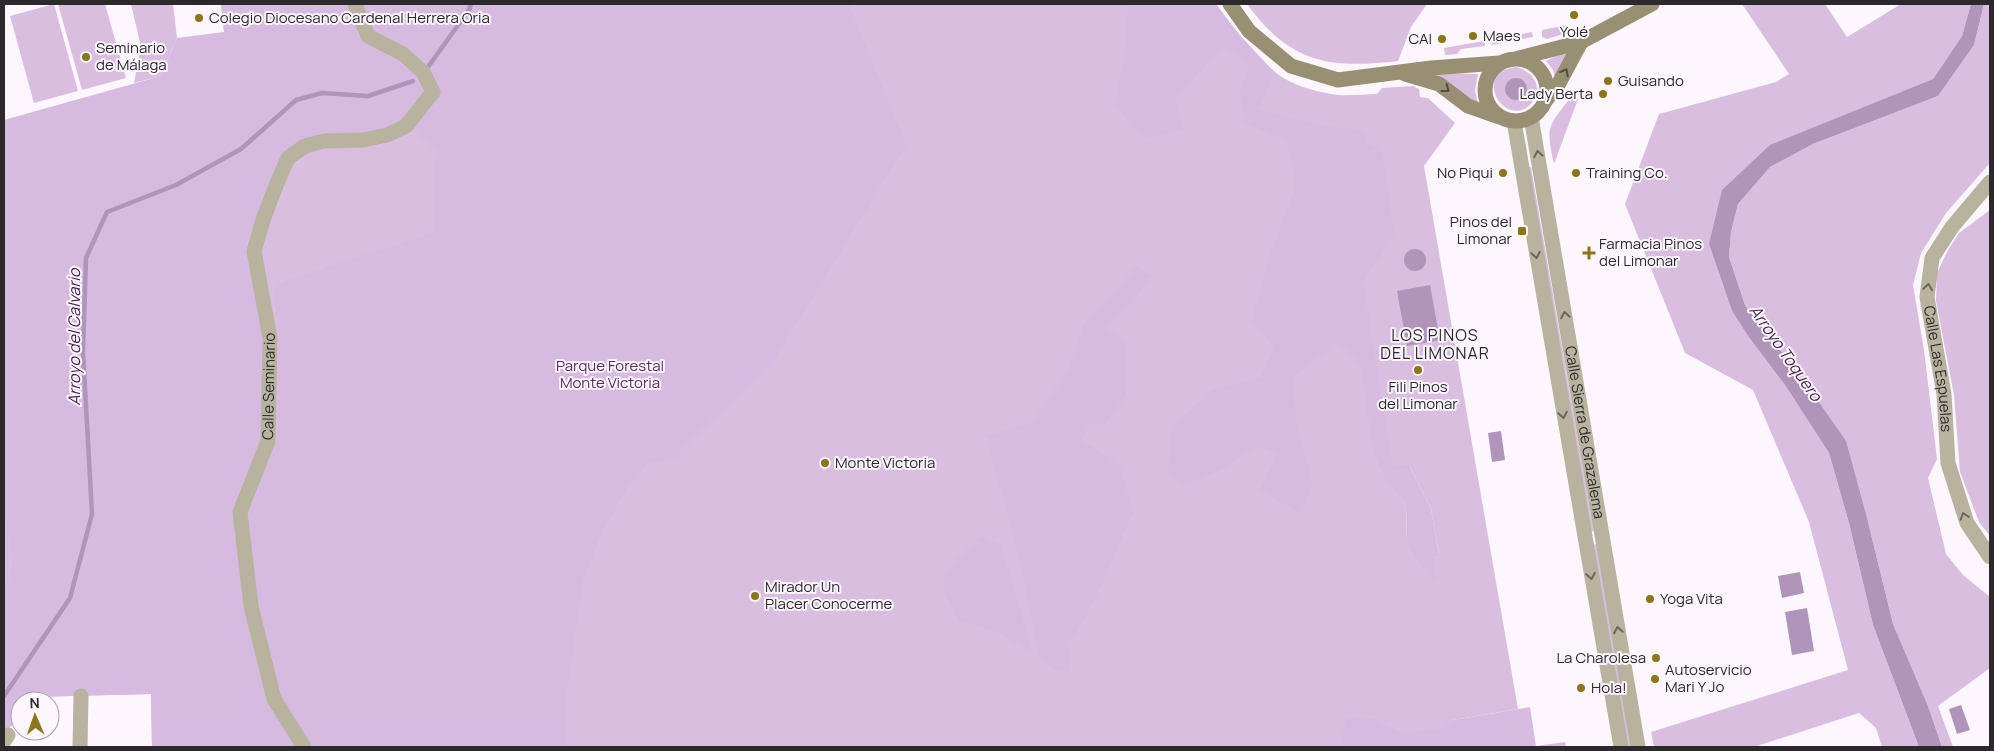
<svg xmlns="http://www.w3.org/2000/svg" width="1994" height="751" font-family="Manrope,sans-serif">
<rect width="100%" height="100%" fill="#fdf6ff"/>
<!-- green -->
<g fill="#d9bee0" fill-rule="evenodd">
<polygon points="54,4 78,91 34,103 10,16"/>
<polygon points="58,4 105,4 126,78 82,90"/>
<polygon points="131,4 173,4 177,38 161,76 134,83 141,47"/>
<path d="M 221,4 L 1216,4 C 1233,27 1252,52 1274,71 C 1291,86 1317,92 1338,95 C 1351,96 1365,94 1377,94 L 1382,88 L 1413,86 L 1419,89 L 1420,97 L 1428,98 L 1455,123 L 1424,166 L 1518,709 L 1453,720 L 1442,747 L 152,747 L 151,694 L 32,697 L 29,701 L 20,701 C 20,715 17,724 4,731 L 4,189 L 224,32 ZM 1362,131 L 1364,141 L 1371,148 L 1344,168 ZM 1409,465 L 1431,509 L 1439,555 L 1435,558 L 1407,543 L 1406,503 Z"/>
<path d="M 1247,4 L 1427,4 L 1411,27 L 1398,61 C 1329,69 1290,63 1247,4 Z"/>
<polygon points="1742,4 1825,4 1847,37 1901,4 1971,4 1962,36 1933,79 1770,146 1709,244 1732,311 1748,336 1785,385 1829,453 1849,523 1873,625 1919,747 1882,747 1876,728 1859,713 1754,747 1654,747 1651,732 1848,670 1809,522 1753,390 1685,353 1625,204 1659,114 1776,82 1789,74"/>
<polygon points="1984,4 1990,4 1990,163 1946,213 1921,253 1913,285 1924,350 1937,459 1928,478 1946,554 1963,575 1990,597 1990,668 1938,706 1953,747 1942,747 1928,706 1893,624 1868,522 1773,338 1745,305 1729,257 1731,232 1738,204 1770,167 1813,144 1938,96 1974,45"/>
<polygon points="1567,25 1569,32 1547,39 1542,37 1542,30"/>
<polygon points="1532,32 1533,37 1492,45 1491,40"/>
<polygon points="1484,41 1485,46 1461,49 1457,54 1445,55 1444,48"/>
<polygon points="1571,48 1555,79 1553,70 1546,61"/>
<path d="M 1516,67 C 1531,70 1544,86 1533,101 C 1509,134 1468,74 1516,67 ZM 1516,78 C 1524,81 1526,85 1526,93 L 1509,98 C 1502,88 1505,81 1516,78 Z"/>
<polygon points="1434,73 1478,74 1475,91 1478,104"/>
<path d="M 1571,97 L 1578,99 L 1554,164 C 1546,126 1547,128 1571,97 Z"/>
<polygon points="1531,167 1594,531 1590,532 1527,168"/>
<polygon points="1990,210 1990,536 1979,522 1960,472 1954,395 1936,301 1937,273 1948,250 1959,233"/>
<polygon points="1596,544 1632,747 1627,747 1592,545"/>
</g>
<!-- forest -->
<g fill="#d7bae0">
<path d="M 221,4 L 348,4 L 362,40 L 396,60 L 415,75 L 425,91 L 400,123 L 362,135 L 324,136 L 296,143 L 277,161 L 246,246 L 249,271 L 259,305 L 265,353 L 263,437 L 235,510 L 245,608 L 268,705 L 295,747 L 152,747 L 151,694 L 32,697 L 29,701 L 20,701 C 20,715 17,724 4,731 L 4,586 C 20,572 8,532 4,513 L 4,120 L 161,76 L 177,38 L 224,32 Z"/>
<polygon points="362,4 849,4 906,145 773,362 679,452 679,459 649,462 629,485 602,532 583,580 566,697 567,747 312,747 279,693 257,603 249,512 277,440 279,328 273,285 433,233 436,151 412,129 440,92 428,65 405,45 377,30"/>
<path d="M 1129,4 L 1216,4 L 1236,31 L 1274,72 L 1259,110 L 1322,125 L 1363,131 C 1364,144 1369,148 1382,149 L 1394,233 L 1363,281 L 1393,467 L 1409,465 L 1431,509 L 1439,555 L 1435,558 L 1435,580 L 1418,562 L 1407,543 L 1406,503 L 1385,478 L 1374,454 L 1360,364 L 1338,342 L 1294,377 L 1296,422 L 1313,484 L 1301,514 L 1260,490 L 1277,454 L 1255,446 L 1222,469 L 1187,484 L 1168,475 L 1171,427 L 1212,390 L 1261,377 L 1274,349 L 1252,319 L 1270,255 L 1296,186 L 1287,141 L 1246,123 L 1239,92 L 1249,66 L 1224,45 L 1175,100 L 1184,130 L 1143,138 L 1115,105 L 1124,59 Z"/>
<polygon points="1138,266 1151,276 1134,299 1107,328 1127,345 1126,395 1106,424 1089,424 1082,441 1119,463 1133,512 1100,589 1078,630 1067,642 1071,663 1067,672 1055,670 1039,657 1020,561 986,436 1033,422 1068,370 1084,323"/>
<polygon points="981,537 1001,544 1032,651 992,630 960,621 944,593 944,574 960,556"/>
<polygon points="1530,707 1536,746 1565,742 1566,747 1341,747 1346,717 1376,719 1401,733 1436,730 1453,720"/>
</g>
<!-- water -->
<g fill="#b194b9">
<polygon points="1971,4 1984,4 1974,45 1938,96 1813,144 1770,167 1738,204 1731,232 1729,257 1745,305 1802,378 1846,441 1868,522 1893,624 1928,706 1942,747 1919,747 1873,625 1849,523 1829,453 1785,385 1748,336 1732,311 1709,244 1722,190 1770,145 1933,79 1962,36"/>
<circle cx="1516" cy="89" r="11"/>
<circle cx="1415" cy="260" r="11"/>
<polygon points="1430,285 1440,340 1407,346 1397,291"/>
<polygon points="1501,431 1505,460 1492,462 1488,433"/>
<polygon points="1800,572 1804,593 1782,598 1778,576"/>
<polygon points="1807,608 1814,651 1792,655 1785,612"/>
<polygon points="1961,705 1970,730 1957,734 1949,709"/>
</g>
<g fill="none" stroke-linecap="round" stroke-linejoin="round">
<!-- stream -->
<g stroke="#b194b9" stroke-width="4.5">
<polyline points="428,67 469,10 471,4"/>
<polyline points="4,696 70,598 92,514 83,352 86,258 107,212 176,185 241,149 296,100 322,93 368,96 413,81"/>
</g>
<!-- minor -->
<g stroke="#b8b39f" stroke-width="15">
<path id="s1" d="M 1990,182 L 1952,227 L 1932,258 L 1927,297 L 1944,394 L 1948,463 L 1967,523 L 1990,557"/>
<polyline points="4,741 8,735"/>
<polyline points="80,747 81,696"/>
<path id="s2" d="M 304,747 L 274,699 L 251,606 L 240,512 L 268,441 L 270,338 L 254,251 L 263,220 L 277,183 L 288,158 L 305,146 L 324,141 L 363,140 L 387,135 L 406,126 L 433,92 L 423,72 L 403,54 L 368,36 L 355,4"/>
</g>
<!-- tertiary -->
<g stroke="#b8b39f" stroke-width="15">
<path id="s3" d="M 1531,117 L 1638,747"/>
<polyline points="1514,121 1621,747"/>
</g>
<!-- secondary -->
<g stroke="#999074" stroke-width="15">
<polyline points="1230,4 1249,31 1291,66 1338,80 1431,68 1499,63"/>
<polyline points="1519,58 1581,42 1652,4"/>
<circle cx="1516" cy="90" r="31"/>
<polyline points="1405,74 1439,84 1468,106 1499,117"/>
<polyline points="1546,100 1558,85 1581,42"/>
</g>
</g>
<!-- one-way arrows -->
<defs><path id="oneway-chevron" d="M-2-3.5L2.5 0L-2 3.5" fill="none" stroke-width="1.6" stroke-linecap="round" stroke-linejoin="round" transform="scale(1.25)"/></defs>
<g stroke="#524d46">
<use href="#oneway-chevron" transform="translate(1565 72) rotate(-62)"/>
<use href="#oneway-chevron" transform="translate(1446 89) rotate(37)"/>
</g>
<g stroke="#6b6760">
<use href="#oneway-chevron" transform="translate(1538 154) rotate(-100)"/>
<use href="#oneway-chevron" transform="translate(1536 255) rotate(80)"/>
<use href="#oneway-chevron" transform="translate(1928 287) rotate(-82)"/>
<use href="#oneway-chevron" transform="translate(1565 315) rotate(-100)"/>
<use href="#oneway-chevron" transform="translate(1563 415) rotate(80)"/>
<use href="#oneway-chevron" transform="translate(1964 516) rotate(-108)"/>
<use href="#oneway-chevron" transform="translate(1591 576) rotate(80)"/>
<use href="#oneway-chevron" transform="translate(1618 630) rotate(-100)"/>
</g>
<!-- markers -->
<g fill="#8d751a" stroke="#fdf6ff" stroke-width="2">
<circle cx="1574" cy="15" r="5"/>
<circle cx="199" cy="18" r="5"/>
<circle cx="1473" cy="36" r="5"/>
<circle cx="1442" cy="39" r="5"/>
<circle cx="86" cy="57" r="5"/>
<circle cx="1608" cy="81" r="5"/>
<circle cx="1603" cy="94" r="5"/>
<circle cx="1503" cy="173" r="5"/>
<circle cx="1576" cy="173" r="5"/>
<rect x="1517" y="226" width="10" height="10" rx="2.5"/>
<path d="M1586.5 245.5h5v5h5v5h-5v5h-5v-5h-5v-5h5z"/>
<circle cx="1418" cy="370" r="5"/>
<circle cx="825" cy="463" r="5"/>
<circle cx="755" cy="596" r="5"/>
<circle cx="1650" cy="599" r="5"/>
<circle cx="1656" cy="658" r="5"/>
<circle cx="1655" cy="679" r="5"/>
<circle cx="1581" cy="688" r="5"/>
</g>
<g text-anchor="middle" stroke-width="4" stroke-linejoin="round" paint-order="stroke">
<!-- poi labels -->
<g font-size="15" fill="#2c292d" stroke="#fdf6ff" text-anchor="start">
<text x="209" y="23">Colegio Diocesano Cardenal Herrera Oria</text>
<text x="1574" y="37" text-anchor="middle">Yolé</text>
<text x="1483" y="41">Maes</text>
<text x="1432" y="44" text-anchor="end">CAI</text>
<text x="96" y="53">Seminario<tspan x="96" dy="17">de Málaga</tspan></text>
<text x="1618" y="86">Guisando</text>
<text x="1593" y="99" text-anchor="end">Lady Berta</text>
<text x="1493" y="178" text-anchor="end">No Piqui</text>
<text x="1586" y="178">Training Co.</text>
<text x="1512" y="227" text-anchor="end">Pinos del<tspan x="1512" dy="17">Limonar</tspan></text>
<text x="1599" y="249">Farmacia Pinos<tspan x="1599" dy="17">del Limonar</tspan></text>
<text x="1418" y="392" text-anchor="middle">Fili Pinos<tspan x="1418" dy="17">del Limonar</tspan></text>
<text x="835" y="468">Monte Victoria</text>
<text x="765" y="592">Mirador Un<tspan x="765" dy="17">Placer Conocerme</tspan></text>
<text x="1660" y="604">Yoga Vita</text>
<text x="1646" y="663" text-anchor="end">La Charolesa</text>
<text x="1665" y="675">Autoservicio<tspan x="1665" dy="17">Mari Y Jo</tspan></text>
<text x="1591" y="693">Hola!</text>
</g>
<!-- park labels -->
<g font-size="15" fill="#532d5e" stroke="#fdf6ff">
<text x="610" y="371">Parque Forestal<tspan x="610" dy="17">Monte Victoria</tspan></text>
</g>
<!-- street labels -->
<g font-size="15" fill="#2c292d" stroke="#fdf6ff">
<text dy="5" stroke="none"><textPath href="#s1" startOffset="208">Calle Las Espuelas</textPath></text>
<text dy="5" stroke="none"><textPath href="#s2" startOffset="378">Calle Seminario</textPath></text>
<text dy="5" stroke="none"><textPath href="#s3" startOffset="320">Calle Sierra de Grazalema</textPath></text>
</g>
<!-- neighbourhood labels -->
<g font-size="16" letter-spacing="1" fill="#2c292d" stroke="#fdf6ff">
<text x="1435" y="341">LOS PINOS<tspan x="1435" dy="18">DEL LIMONAR</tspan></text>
</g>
<!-- water labels -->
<g font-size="16" font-style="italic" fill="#462151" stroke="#fdf6ff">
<text transform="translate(74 337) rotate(-90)" y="6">Arroyo del Calvario</text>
<text transform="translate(1786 353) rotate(55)" y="6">Arroyo Toquero</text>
</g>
</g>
<!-- border -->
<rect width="1994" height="751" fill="none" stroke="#2c292d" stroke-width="10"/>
<!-- north arrow -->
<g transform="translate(35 716) rotate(358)"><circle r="24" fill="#fdf6ff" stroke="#a9a4ab"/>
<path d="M0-4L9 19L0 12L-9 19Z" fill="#8d751a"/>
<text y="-8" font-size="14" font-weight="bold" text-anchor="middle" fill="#2c292d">N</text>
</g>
</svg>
